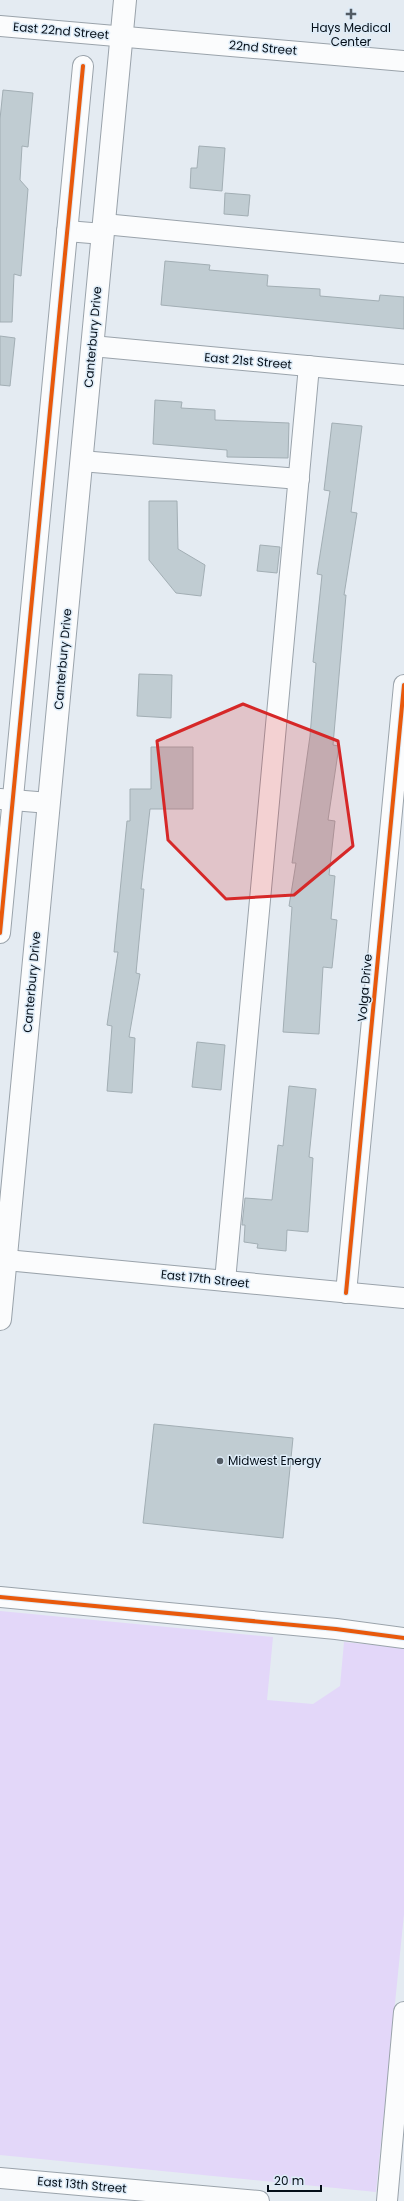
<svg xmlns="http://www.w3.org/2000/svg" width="404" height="2201" font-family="Poppins,sans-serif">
<rect width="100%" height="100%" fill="#e4ebf2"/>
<!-- grass -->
<polygon fill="#e3d7f9" points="0,1611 273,1637 267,1700 313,1704 340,1686 344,1642 404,1648 404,1914 376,2192 0,2155"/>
<!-- building -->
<g fill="#c0ccd2" stroke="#a2aeb4">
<polygon points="3,90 33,93 28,147 22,146 20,180 28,189 21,276 14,274 12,322 0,322 0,119"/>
<polygon points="199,146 225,148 222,191 190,188 191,168 197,168"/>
<polygon points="225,193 250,195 248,216 224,214"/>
<polygon points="165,261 210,265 209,270 268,275 267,286 320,289 320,296 379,301 380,295 404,297 404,329 161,305"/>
<polygon points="0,336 15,338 10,386 0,385"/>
<polygon points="155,400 182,402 181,408 215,410 215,420 289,423 288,458 227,457 227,450 153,444"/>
<polygon points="332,423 362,426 351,512 357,513 344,595 346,595 333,745 339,746 328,820 335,821 329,875 335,876 331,919 337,920 332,968 323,967 319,1034 283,1032 292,907 289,906 296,863 292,863 310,736 316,663 313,662 322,575 317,574 330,491 324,490"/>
<polygon points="149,501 177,501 178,549 205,565 201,596 176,593 149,560"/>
<polygon points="260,545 280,547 277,573 257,571"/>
<polygon points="139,674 172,675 171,718 137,716"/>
<polygon points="151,747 193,747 193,809 150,809 141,889 144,889 136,973 140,974 129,1037 135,1038 132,1093 107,1091 112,1026 107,1025 118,952 114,952 127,821 130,821 130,789 151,789"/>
<polygon points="197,1042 225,1045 221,1090 192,1087"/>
<polygon points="289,1086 316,1089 309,1157 313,1158 308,1232 287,1230 286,1251 257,1248 258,1244 244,1242 245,1225 242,1225 245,1198 272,1200 278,1145 283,1146"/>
<polygon points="154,1424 293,1438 283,1538 143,1523"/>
</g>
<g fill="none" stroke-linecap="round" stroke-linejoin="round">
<defs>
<g id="minor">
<polyline points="0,26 404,61"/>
<polyline points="104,224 404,253"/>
<polyline points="67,231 103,234"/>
<polyline points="92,346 404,375"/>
<polyline points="81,461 299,479"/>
<polyline points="0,799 49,803"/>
<polyline points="0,933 83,66"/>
<polyline points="6,1260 404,1298"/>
<polyline points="225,1281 309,366"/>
<polyline points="346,1293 404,685"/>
<polyline points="0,1597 336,1629 404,1638"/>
<polyline points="0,2178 259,2201"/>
<polyline points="387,2201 404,2012"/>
</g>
<polyline id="major" points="0,1319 125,0"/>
</defs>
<!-- minor casing -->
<use href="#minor" stroke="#9aa3ab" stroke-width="22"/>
<!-- major casing -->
<use href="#major" stroke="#9aa3ab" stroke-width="24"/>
<!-- minor -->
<use href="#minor" stroke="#fbfcfd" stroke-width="20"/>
<!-- major -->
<use href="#major" stroke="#fbfcfd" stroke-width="22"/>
<defs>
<g id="cycleway">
<polyline points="0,933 83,66"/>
<polyline points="346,1293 404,685"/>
<polyline points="0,1597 336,1629 404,1638"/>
</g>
</defs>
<!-- cycleway casing -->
<use href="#cycleway" stroke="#deecf8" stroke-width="6"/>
<!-- cycleway -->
<use href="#cycleway" stroke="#e8590c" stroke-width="4"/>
</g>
<!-- marked area -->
<path fill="#d62828" fill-opacity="0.2" stroke="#d62828" stroke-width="3" stroke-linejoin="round" d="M 243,704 L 338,741 L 353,846 L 294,895 L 226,899 L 168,840 L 157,741 Z"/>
<!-- markers -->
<g fill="#525b64" stroke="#deecf8" stroke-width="1.5">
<path d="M349 8h4v4h4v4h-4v4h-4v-4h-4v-4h4z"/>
<circle cx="220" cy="1461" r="4"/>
</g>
<g text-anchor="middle" stroke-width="3" stroke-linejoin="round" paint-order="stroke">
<!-- poi labels -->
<g font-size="12" fill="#040e18" stroke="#deecf8">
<text x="351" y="32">Hays Medical<tspan x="351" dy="14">Center</tspan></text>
<text x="228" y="1465" text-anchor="start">Midwest Energy</text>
</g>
<!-- street labels -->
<g font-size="12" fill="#040e18" stroke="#deecf8">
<text transform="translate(61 31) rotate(5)" y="4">East 22nd Street</text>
<text transform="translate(263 48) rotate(5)" y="4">22nd Street</text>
<text transform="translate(93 337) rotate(-85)" y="4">Canterbury Drive</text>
<text transform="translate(248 361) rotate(5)" y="4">East 21st Street</text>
<text transform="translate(63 659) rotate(-85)" y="4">Canterbury Drive</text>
<text transform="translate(32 982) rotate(-85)" y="4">Canterbury Drive</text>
<text transform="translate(365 988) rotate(-85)" y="4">Volga Drive</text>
<text transform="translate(205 1279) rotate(6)" y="4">East 17th Street</text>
<text transform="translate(82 2185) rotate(5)" y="4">East 13th Street</text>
</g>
</g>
<!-- scale -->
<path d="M268 2185v6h53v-6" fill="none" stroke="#040e18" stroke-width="2"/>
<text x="274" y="2185" font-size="12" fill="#040e18" stroke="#deecf8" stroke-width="3" paint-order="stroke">20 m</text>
</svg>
